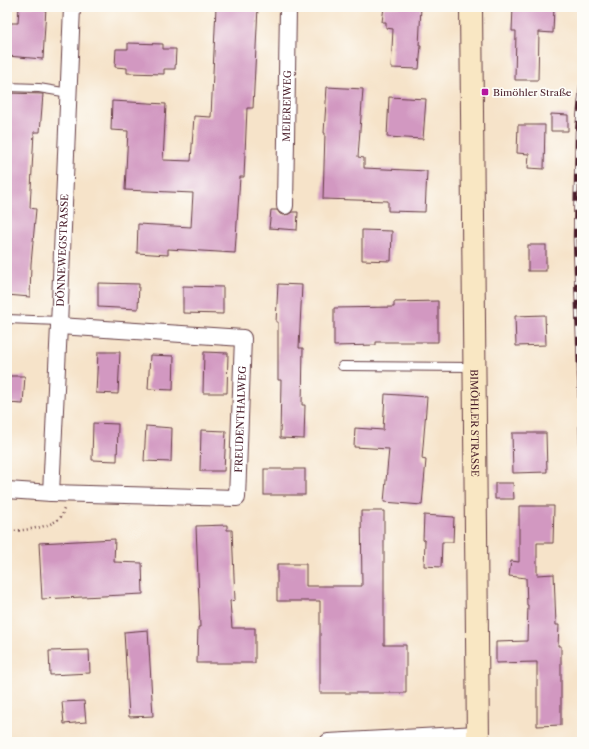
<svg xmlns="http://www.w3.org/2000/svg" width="589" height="749" font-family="'Libre Caslon Text',serif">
<rect width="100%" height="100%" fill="#fdfcf7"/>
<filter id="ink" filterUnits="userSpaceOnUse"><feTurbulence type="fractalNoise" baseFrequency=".025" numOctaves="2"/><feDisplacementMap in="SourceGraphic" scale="8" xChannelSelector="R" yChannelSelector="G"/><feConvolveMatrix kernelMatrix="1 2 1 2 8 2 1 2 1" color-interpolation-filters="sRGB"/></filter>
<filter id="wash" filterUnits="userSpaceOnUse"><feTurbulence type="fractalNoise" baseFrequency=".012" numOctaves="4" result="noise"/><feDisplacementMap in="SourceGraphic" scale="16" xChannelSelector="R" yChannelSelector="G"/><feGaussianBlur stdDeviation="0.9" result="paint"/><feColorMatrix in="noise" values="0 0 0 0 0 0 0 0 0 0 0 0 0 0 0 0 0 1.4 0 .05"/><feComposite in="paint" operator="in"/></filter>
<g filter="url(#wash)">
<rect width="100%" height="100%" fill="#f6e3c9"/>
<g id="blocks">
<!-- building -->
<g fill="#d298c1">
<polygon points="19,7 46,7 43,59 7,56 8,23 18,23"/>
<polygon points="216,7 258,7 253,108 247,108 244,177 240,177 235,253 168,249 168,255 137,253 138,224 191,227 193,193 125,190 128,131 111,130 112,101 166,104 163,160 191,161 194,116 211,117"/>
<polygon points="384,7 421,7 419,46 421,46 419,69 391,68 393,29 386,28 386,22 382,22"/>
<polygon points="513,7 554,7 553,33 539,32 538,80 515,80 516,31 512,31"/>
<polygon points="128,43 163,44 163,49 176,49 175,69 164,69 164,74 127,73 127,68 115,67 116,49 128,49"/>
<polygon points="327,87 363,89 358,157 364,158 364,168 427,171 425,212 388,211 388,201 323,199 325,133 324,133"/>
<polygon points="8,93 43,94 40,132 34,132 30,208 36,209 31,264 30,297 7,295 7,111"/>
<polygon points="389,97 426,99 423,139 387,137"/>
<polygon points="551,114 568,115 568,131 551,131"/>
<polygon points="518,125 545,125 544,169 528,168 529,154 517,153"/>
<polygon points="271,210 277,210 280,214 284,215 289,214 292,212 298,212 297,230 269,228"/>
<polygon points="362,230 392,231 391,261 362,260"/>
<rect x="528" y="245" width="18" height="26"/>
<polygon points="98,283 139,284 138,309 98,307"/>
<polygon points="278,284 302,285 299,348 303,348 302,405 305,405 304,439 280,438 281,380 278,380 278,322 276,322"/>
<polygon points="183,286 223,287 223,314 183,313"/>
<polygon points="438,301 438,342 376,342 376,345 334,346 334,308 394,307 394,302"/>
<polygon points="545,315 546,345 516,346 515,316"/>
<polygon points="98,352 120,352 118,394 96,393"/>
<polygon points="204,352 228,353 227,393 203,393"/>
<polygon points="150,355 174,356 173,390 148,389"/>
<polygon points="7,376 25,376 23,404 7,403"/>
<polygon points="385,394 427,397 422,459 426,460 422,505 384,502 389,449 354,447 355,428 383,430"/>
<polygon points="93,423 118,424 117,461 92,460"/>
<polygon points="146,426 172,428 171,462 144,461"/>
<polygon points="201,430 226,431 224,471 200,471"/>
<polygon points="512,433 546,433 547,472 513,473"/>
<rect x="264" y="469" width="41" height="26"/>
<polygon points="495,483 513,483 514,499 495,499"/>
<polygon points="519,506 554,506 553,543 537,543 537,575 554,574 556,625 559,625 558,646 561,646 561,725 537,726 537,662 496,663 496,642 527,641 528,605 527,605 526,578 509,576 511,561 519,562"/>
<polygon points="361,511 384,511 384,645 406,645 406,693 320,693 320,601 277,601 277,564 306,564 306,586 362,586"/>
<polygon points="424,515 454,517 453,542 442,542 441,567 424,566 425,541 423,540"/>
<polygon points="227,525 227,530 232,530 235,600 230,601 232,628 255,628 255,663 197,663 198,627 200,627 196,526"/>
<polygon points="115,539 114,562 142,563 143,594 42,599 39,543"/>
<polygon points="148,630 153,716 129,717 124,632"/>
<polygon points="89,650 90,673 50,675 49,651"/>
<polygon points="84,701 86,722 64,724 62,702"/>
</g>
</g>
</g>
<g filter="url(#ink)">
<use href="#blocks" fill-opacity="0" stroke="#643c43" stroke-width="1"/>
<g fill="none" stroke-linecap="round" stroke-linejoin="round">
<defs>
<g id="lane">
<polyline points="7,87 39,88 69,93"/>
<polyline points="7,319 59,321"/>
<polyline points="342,366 473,367"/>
</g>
<g id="street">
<path id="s1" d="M 285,206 L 288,7"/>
<path id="s2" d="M 7,490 L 51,493 L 237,498 L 243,338 L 59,326"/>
<path id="s3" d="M 51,493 L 59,326 L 72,7"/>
<polyline points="328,742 478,734"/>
</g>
<g id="secondary">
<path id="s4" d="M 471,7 L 478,742"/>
</g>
</defs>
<!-- lane casing -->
<use href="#lane" stroke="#643c43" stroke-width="10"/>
<!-- street casing -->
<use href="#street" stroke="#643c43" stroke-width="18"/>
<!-- secondary casing -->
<use href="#secondary" stroke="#643c43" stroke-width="24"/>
<!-- path -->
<path stroke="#643c43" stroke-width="2.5" stroke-dasharray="1 3" stroke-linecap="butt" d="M 7,531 C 20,531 55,528 62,515 C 63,513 63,511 64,509"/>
<!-- lane -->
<use href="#lane" stroke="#fff" stroke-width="8"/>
<!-- street -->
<use href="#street" stroke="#fff" stroke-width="16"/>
<!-- secondary -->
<use href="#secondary" stroke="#f9e7c3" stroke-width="22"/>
<defs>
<polyline id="rail" points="582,76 577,132 575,240 582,470"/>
</defs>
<!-- rail casing -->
<use href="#rail" stroke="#4a1f2b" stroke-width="4.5"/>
<!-- rail -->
<use href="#rail" stroke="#fdfcf7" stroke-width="3" stroke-dasharray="9" stroke-linecap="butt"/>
</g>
</g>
<!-- markers -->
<rect fill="#b5179e" stroke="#fdfcf7" stroke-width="1.5" x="481" y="88" width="8" height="8" rx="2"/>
<g text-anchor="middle" stroke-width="3.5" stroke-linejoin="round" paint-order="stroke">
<!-- poi labels -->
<g font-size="10" fill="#4a1f2b" stroke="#fdfcf7" text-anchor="start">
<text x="493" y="96">Bimöhler Straße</text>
</g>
<!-- street labels -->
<g font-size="10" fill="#4a1f2b" stroke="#fdfcf7">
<text dy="4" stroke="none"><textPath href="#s1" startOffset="100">MEIEREIWEG</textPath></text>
<text dy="4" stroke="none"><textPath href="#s3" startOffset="243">DÖNNEWEGSTRASSE</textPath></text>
<text dy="4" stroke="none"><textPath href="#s2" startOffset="309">FREUDENTHALWEG</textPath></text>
<text dy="4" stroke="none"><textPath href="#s4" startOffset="416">BIMÖHLER STRASSE</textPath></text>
</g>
</g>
<!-- margin -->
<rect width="589" height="749" fill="none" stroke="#fdfcf7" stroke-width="24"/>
</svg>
